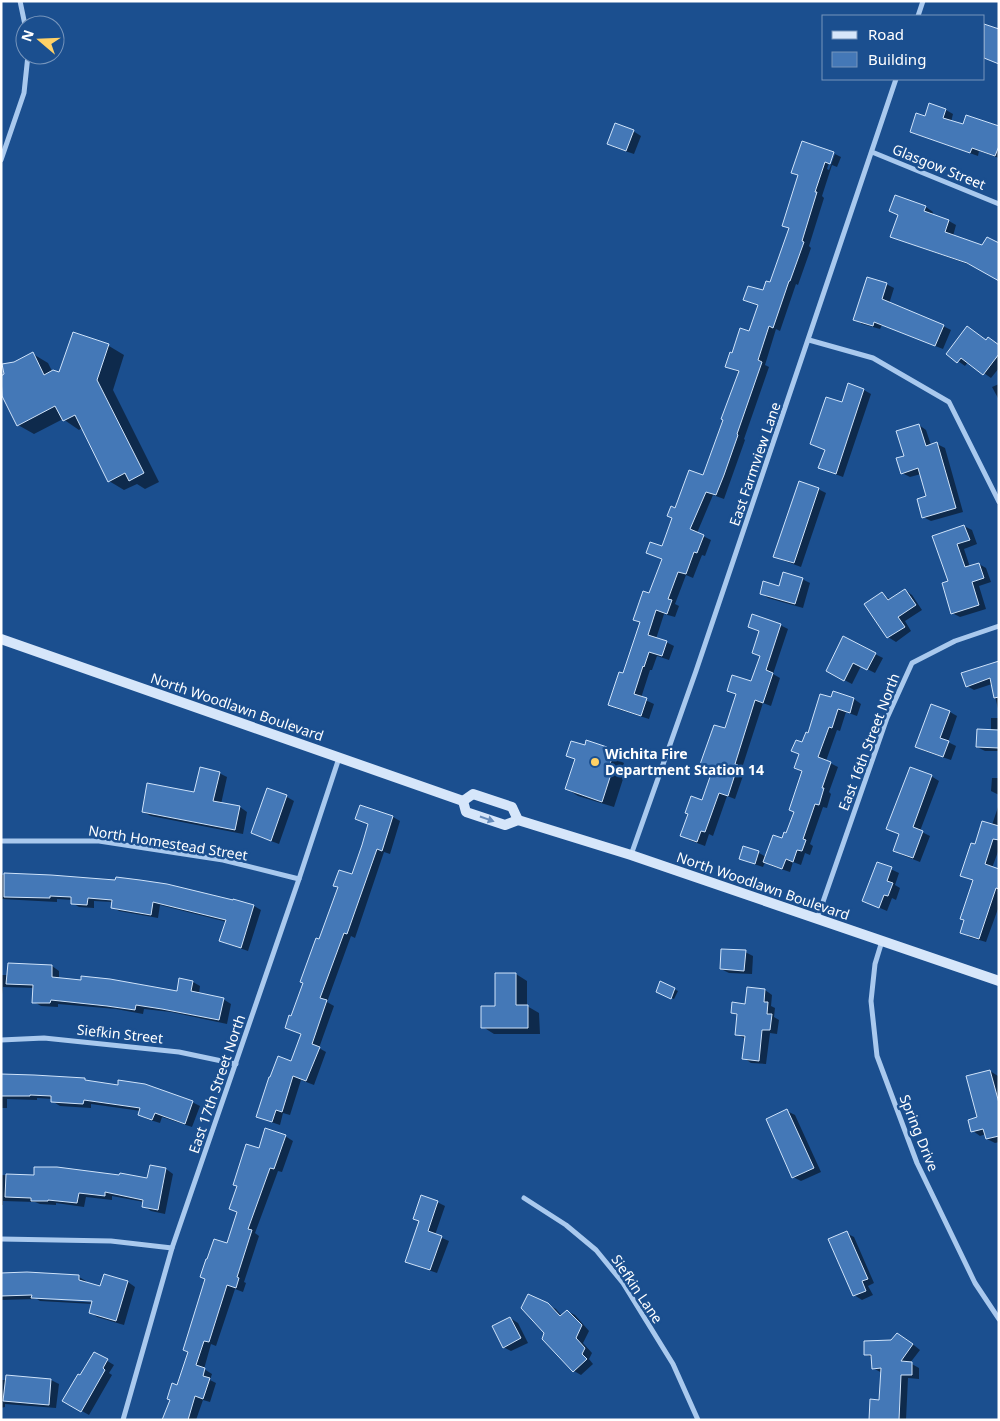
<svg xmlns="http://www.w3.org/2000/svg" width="1000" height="1421" font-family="'Noto Sans',sans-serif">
<rect width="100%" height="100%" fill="#1b4f8f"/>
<!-- shadow -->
<g fill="#0007">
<polygon points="946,110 953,114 951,122 964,126 999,127 999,158 979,151 978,156 919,135 912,131 926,118"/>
<polygon points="633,131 641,136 634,154 616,148 609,144"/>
<polygon points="832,153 827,169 829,170 835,154 841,157 837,167 832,165 822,196 824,198 809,246 811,248 798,285 796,284 780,331 776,329 765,365 769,367 744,439 745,440 724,499 713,495 697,533 711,540 705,556 702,555 693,578 686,575 675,604 679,606 675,617 664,614 656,639 666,642 674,646 669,660 657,656 652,670 650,670 641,698 654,704 649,719 617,709 610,704 624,675 650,595 663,559 662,548 676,509 703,476 740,373 727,366 733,354 750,333 759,306 745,300 764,292 770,283 790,229 784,225 799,176 792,172"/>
<polygon points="896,196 926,207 933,212 932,215 949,221 956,225 953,236 976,267 899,240 892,236 899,216"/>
<polygon points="886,284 894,288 889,304 943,326 951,330 943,349 882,325 880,329 862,324 855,319"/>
<polygon points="968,328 987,341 989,338 999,345 999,368 991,378 968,362 965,366 948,354"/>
<polygon points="74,334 109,346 124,355 113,390 159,482 145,489 137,484 124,490 109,481 82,428 79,430 63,419 34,434 18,425 3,395 1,377 5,375 14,363 33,354 48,363 52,371 60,374"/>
<polygon points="999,384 999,400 992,387"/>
<polygon points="864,390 871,394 843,477 827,471 820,467 826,450 812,444 843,403"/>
<polygon points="919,425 926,430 931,445 937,444 945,448 963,512 931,521 923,517 928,497 921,474 910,477 902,473 905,457"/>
<polygon points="818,489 826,493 801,567 782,560 775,556"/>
<polygon points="964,526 972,530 977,544 964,549 970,567 979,564 986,568 991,582 979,586 986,609 960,617 952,613 950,581 934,537"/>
<polygon points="802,579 810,583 803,608 768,598 761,593"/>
<polygon points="905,590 912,595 922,610 905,621 911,631 896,642 888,637 866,605 882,594 891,600"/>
<polygon points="780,625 788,629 773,674 780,678 771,706 763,703 742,768 745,770 735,799 727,796 713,836 709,834 705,846 689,840 681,835 703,801 712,775 700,769 726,730 737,695 728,690 752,683 761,657 754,653 760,632 749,627"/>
<polygon points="875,654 883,658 875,673 861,666 852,684 827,671"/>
<polygon points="999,662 999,713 992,684 974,690 967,686"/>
<polygon points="834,693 854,699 861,704 857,716 846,712 840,731 837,730 826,761 838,767 829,792 831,794 827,808 823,807 810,844 813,846 810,855 805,853 801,865 793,862 790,872 772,866 765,862 763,867 748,862 741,858 744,848 759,853 766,857 787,835 795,812 803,772 795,768 803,743 832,699"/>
<polygon points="950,712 957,716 948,742 956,746 951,760 924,751 917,747"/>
<polygon points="991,718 999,718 999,751 985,751 977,747 991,731"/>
<polygon points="585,747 606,748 618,755 616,759 624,763 620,774 624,776 614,807 578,796 567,789 576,760 568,756"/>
<polygon points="219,773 227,777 221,804 240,807 247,812 243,834 151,816 143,812 195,793"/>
<polygon points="999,774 999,795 991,791 992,778 998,778"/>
<polygon points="931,776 939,781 920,831 930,836 920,862 902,855 894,850 900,834 888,828"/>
<polygon points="268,790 287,797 294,801 279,844 260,837 253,833"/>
<polygon points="999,804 999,849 992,868 999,870 999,906 986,942 969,937 962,932 974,881 962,876 992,825"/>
<polygon points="393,817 400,821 390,854 384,852 355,938 351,936 327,1002 334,1006 319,1048 326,1052 314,1085 301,1080 290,1115 283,1113 280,1125 265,1120 258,1116 292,1063 302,1035 286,1028 292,1017 320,941 352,876 369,825 357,819"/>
<polygon points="878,863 899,873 895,885 900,888 896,900 892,898 887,911 864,901"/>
<polygon points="1,875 51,876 234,902 234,900 254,906 261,910 248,951 228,944 221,941 227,922 160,905 158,918 119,911 112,907 113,902 94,901 94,908 79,907 72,903 72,900 57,899 57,902 1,899"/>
<polygon points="745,952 753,956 752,974 729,973 721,969"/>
<polygon points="52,966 59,971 59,979 178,992 193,982 200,986 199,994 223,999 231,1004 227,1024 171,1012 144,1009 143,1014 116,1009 58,1004 58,1007 41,1006 34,1002 34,988 3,987 1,1002 1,975 8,975"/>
<polygon points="516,974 527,981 527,1006 539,1013 540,1034 494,1034 483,1027 496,1007"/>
<polygon points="661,983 678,991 674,999 660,993"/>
<polygon points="765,990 772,995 771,1006 775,1008 774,1017 779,1020 777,1034 770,1033 766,1064 751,1063 744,1058 746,1039 736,1034 738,1016 732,1012 746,1005"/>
<polygon points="990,1071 998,1076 999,1080 999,1142 995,1143 987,1139 986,1134 980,1136 973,1131 978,1118"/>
<polygon points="1,1075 34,1076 85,1080 90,1082 192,1102 200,1106 192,1127 162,1117 160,1123 147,1119 140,1115 141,1111 91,1104 91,1108 60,1106 52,1101 52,1099 37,1098 37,1100 7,1099 7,1108 1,1108"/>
<polygon points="787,1111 795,1115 821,1172 801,1181 793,1177"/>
<polygon points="285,1136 293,1141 282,1172 278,1171 255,1233 259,1236 244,1282 246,1283 243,1292 235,1289 216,1346 211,1344 204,1369 212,1374 210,1380 216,1383 210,1402 203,1400 196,1420 164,1420 178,1386 238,1213 230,1208 259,1150"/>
<polygon points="166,1169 173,1174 165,1214 151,1211 143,1206 144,1202 112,1196 112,1200 86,1197 84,1207 56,1203 56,1205 40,1204 35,1202 3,1201 3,1205 1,1205 1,1175 148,1180"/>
<polygon points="437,1202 445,1206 435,1235 449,1241 437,1273 414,1265 407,1261"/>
<polygon points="846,1233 854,1237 874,1283 868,1286 873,1295 862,1300 854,1295"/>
<polygon points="1,1274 79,1277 86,1281 86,1283 101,1288 105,1276 128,1282 135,1287 124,1325 97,1317 90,1312 93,1304 40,1301 37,1299 99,1303 99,1300 34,1296 36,1299 1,1300"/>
<polygon points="548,1305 556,1309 562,1316 567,1311 575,1315 589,1331 583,1343 592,1353 589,1359 593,1364 581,1375 574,1371 546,1333"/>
<polygon points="510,1318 518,1323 528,1343 511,1351 503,1347"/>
<polygon points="905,1338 920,1350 910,1363 919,1368 919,1379 908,1378 906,1420 871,1420 881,1401 882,1373 873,1368 873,1358 865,1354 892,1341"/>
<polygon points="94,1353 114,1365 109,1373 112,1375 89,1415 64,1401 81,1377"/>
<polygon points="7,1376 51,1380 59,1384 56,1408 5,1404 5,1407 1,1408 1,1380 7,1380"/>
</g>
<!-- building -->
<g fill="#4478b7" stroke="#cfe3fa">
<polygon points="984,24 999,29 999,64 984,58"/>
<polygon points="929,103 946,109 943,118 963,124 966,115 999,126 999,146 995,156 972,148 970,153 910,132 916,113 925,116"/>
<polygon points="615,123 634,130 626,151 607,144"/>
<polygon points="802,141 834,152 830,164 825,162 815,192 817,192 802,241 804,242 790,281 789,281 773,328 769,326 758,360 762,362 737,434 738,435 724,475 716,495 706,492 690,529 704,535 697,553 694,552 686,574 678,572 668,599 672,600 667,614 656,610 648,635 667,641 662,656 649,652 644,667 643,666 634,694 647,698 641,716 608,705 619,672 623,673 640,622 633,620 643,591 649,593 662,559 646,553 650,542 662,546 672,518 667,516 671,506 675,508 689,470 703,475 723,420 721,419 739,371 725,367 730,352 732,353 740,328 749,331 758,305 743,300 748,286 763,290 766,281 770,282 789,228 782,226 798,175 791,173"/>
<polygon points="895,195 926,206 924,211 949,220 945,232 982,245 987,237 999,243 999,281 967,263 890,237 898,215 889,211"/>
<polygon points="867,277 887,283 882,299 944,325 935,346 874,322 873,326 853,320"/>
<polygon points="967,326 986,340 988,337 999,345 999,354 983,375 961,358 957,363 946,354"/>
<polygon points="73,332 109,344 97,380 144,473 129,481 125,473 108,482 75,415 63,421 55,406 17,426 2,396 1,376 4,374 2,364 14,362 33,352 44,375 53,370 59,372"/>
<polygon points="848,383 864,389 836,474 818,468 825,450 810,444 826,397 842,402"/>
<polygon points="919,424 926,446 937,442 956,508 922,518 917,499 926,496 918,468 901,474 896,458 904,456 896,431"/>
<polygon points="799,481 819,488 794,563 773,557"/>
<polygon points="964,525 970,540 957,544 965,567 979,563 984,578 972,582 979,605 951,614 942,583 948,581 932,536"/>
<polygon points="783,572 803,578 795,604 760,594 763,581 779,586"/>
<polygon points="905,589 916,605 898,617 905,627 887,638 864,604 882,592 888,600"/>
<polygon points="752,614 781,624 766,670 773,673 763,703 755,700 735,764 738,765 728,796 719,793 705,832 701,831 697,842 680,836 688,814 685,813 691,796 702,800 711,774 698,770 714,725 725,728 736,694 727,691 732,675 751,681 760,656 752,653 759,631 748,627"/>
<polygon points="843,636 876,653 867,670 853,663 844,681 826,671"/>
<polygon points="999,661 999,697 994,698 990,678 966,687 961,673"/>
<polygon points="833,691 854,698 850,713 838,709 832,728 829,727 818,757 831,762 822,788 824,788 819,805 815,804 803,839 806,840 802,851 797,850 793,862 786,859 782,869 763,862 773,835 782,838 784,832 786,833 794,812 789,810 802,771 794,768 799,754 791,751 796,740 802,742 806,732 808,733 820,694 831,697"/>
<polygon points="931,704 950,711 940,738 949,741 943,757 915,747"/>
<polygon points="977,729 999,730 999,748 976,747"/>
<polygon points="586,740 607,747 605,752 613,755 609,767 613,768 602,802 565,789 575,759 566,756 571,741 585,745"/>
<polygon points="200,767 220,772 213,801 240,806 235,830 142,812 147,783 194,792"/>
<polygon points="910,767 932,775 913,827 923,831 913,858 893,851 899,834 886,829"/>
<polygon points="267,788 287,795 271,841 251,833"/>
<polygon points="360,805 393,816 382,851 377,849 347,934 344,933 320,998 327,1000 312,1044 320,1047 306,1081 293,1076 282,1112 276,1110 272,1122 256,1117 269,1077 270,1077 278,1056 291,1061 301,1034 285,1028 289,1015 291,1016 303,983 300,982 316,938 319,939 338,887 333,886 339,870 352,874 362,845 368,824 355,819"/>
<polygon points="982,821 999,826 999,840 993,839 985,864 999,869 999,889 996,888 979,939 960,933 964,920 960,919 973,880 960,876 971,843 975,844"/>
<polygon points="743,846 759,851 755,864 739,859"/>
<polygon points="877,862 892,867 887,881 893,883 888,896 884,895 879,908 862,901"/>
<polygon points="4,873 51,875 115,880 116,877 140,880 167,884 233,900 233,899 254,905 241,948 219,941 226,920 153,902 151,915 111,908 112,900 88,898 87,905 71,904 71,897 50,896 50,898 4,897"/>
<polygon points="721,949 746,950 744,971 720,969"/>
<polygon points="8,963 52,965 52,977 81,980 81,976 110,979 177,991 179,978 193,981 191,991 224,998 219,1020 162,1009 136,1005 135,1010 107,1006 51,1000 50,1003 32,1003 33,985 6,984"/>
<polygon points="495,973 516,973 516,1005 528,1005 528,1028 481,1028 481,1006 495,1006"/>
<polygon points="660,981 675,988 671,999 656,992"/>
<polygon points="747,987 765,989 764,1002 768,1002 767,1014 772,1014 770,1030 762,1030 759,1061 742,1059 745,1036 735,1035 737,1014 731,1013 732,1002 745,1004"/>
<polygon points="990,1070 999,1103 999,1136 986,1139 983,1129 971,1132 968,1120 977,1117 966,1076"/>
<polygon points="1,1074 34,1075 85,1078 85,1080 118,1085 118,1080 145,1084 193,1101 185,1124 155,1113 152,1120 138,1115 140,1108 84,1100 83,1104 51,1102 51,1096 30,1095 30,1096 1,1096"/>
<polygon points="787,1109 814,1168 792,1178 766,1119"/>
<polygon points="265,1128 286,1135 274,1169 270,1168 248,1229 252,1230 237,1277 239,1278 236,1288 227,1285 209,1342 204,1341 196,1365 205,1368 203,1376 210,1378 203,1399 195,1396 188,1420 162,1420 170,1400 167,1399 172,1383 177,1385 188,1352 183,1350 205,1279 200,1277 206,1259 207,1259 214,1239 227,1243 237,1212 229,1209 237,1186 233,1185 246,1144 259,1148"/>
<polygon points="150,1165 166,1168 158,1210 142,1207 143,1200 105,1192 105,1196 79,1193 77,1203 48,1200 48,1201 31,1201 31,1198 5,1197 6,1174 34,1175 34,1167 57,1167 119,1175 120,1173 147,1178"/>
<polygon points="421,1195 438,1201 428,1231 442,1236 430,1270 405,1262 419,1221 413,1219"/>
<polygon points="847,1231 868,1279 862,1281 866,1291 853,1296 828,1239"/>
<polygon points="27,1272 79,1275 79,1280 100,1286 104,1274 128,1281 116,1321 89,1313 92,1301 31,1298 32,1295 1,1296 1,1273"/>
<polygon points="528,1294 548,1303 560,1316 567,1310 582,1325 576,1338 585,1348 582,1354 587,1359 573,1372 542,1339 544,1333 521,1308"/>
<polygon points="510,1317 521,1338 503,1348 492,1326"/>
<polygon points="897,1333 913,1344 901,1361 912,1362 912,1375 901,1375 899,1420 869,1420 870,1399 879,1400 881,1368 872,1369 871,1355 864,1355 864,1341 891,1340"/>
<polygon points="94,1352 108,1359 103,1368 105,1370 81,1412 62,1401 78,1374 80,1375"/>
<polygon points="6,1375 51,1379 49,1405 3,1401"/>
</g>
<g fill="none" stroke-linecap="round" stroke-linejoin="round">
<!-- street -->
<g stroke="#a9c9ee" stroke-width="5">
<polyline points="20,1 25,25"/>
<polyline points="918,16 923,1"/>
<polyline points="872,152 999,204"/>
<polyline points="1,160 24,93 28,55"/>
<polyline points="809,340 873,358 949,402 999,502"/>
<polyline points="1,841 99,841 223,860 299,879"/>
<polyline points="631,855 696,671 896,79"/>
<polyline points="817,919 887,718 912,663 955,641 999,626"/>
<polyline points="882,941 875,964 871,1001 877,1056 917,1163 975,1283 999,1319"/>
<polyline points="1,1040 44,1038 179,1052 236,1064"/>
<polyline points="524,1198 566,1225 596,1250 623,1283 673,1364 698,1420"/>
<polyline points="1,1239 111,1241 172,1248"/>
<polyline points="123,1420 172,1248 299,879 339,758"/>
</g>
<!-- secondary -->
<g stroke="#d6e6fa" stroke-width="10">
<polyline points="1,639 463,801"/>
<polyline points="463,801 466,812 505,825 518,820 631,855 999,981"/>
<polyline points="463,801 473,794 512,807 518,820"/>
</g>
</g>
<!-- one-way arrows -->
<defs><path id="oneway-solid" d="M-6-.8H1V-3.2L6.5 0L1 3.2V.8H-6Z" transform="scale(1.25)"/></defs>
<use fill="#668bba" href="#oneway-solid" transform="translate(487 819) rotate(19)"/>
<!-- markers -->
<circle fill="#ffd166" stroke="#1b4f8f" stroke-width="2" cx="595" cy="762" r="5"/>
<g text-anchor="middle" stroke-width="5" stroke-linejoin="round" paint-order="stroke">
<!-- street labels -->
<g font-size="14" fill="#fff" stroke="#1b4f8f">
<text transform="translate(939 167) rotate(22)" y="5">Glasgow Street</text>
<text transform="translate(755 464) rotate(-71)" y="5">East Farmview Lane</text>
<text transform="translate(237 707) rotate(19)" y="5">North Woodlawn Boulevard</text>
<text transform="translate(869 742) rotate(-69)" y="5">East 16th Street North</text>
<text transform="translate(168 843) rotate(9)" y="5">North Homestead Street</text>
<text transform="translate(763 886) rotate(19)" y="5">North Woodlawn Boulevard</text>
<text transform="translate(120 1034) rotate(6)" y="5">Siefkin Street</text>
<text transform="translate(217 1084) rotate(-71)" y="5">East 17th Street North</text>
<text transform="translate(919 1133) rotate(68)" y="5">Spring Drive</text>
<text transform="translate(637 1289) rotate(56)" y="5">Siefkin Lane</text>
</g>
<!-- poi labels -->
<g font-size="14" font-weight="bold" fill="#fff" stroke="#1b4f8f" text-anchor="start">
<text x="605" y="759">Wichita Fire<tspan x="605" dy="16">Department Station 14</tspan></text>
</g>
</g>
<!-- border -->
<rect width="1000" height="1421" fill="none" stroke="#ffffff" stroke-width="5"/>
<!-- legend -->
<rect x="822" y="15" width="162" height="65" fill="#1b4f8f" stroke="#7695bc"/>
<rect x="832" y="31" width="25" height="8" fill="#d6e6fa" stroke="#7695bc"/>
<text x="868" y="40" font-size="15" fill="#ffffff">Road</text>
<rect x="832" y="52" width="25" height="15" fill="#4478b7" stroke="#7695bc"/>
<text x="868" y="65" font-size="15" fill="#ffffff">Building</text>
<!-- north arrow -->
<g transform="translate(40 40) rotate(289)"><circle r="24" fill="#1b4f8f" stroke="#7695bc"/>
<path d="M0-4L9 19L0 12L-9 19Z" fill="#ffd166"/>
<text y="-8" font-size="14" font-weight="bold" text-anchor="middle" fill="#ffffff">N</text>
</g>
</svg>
